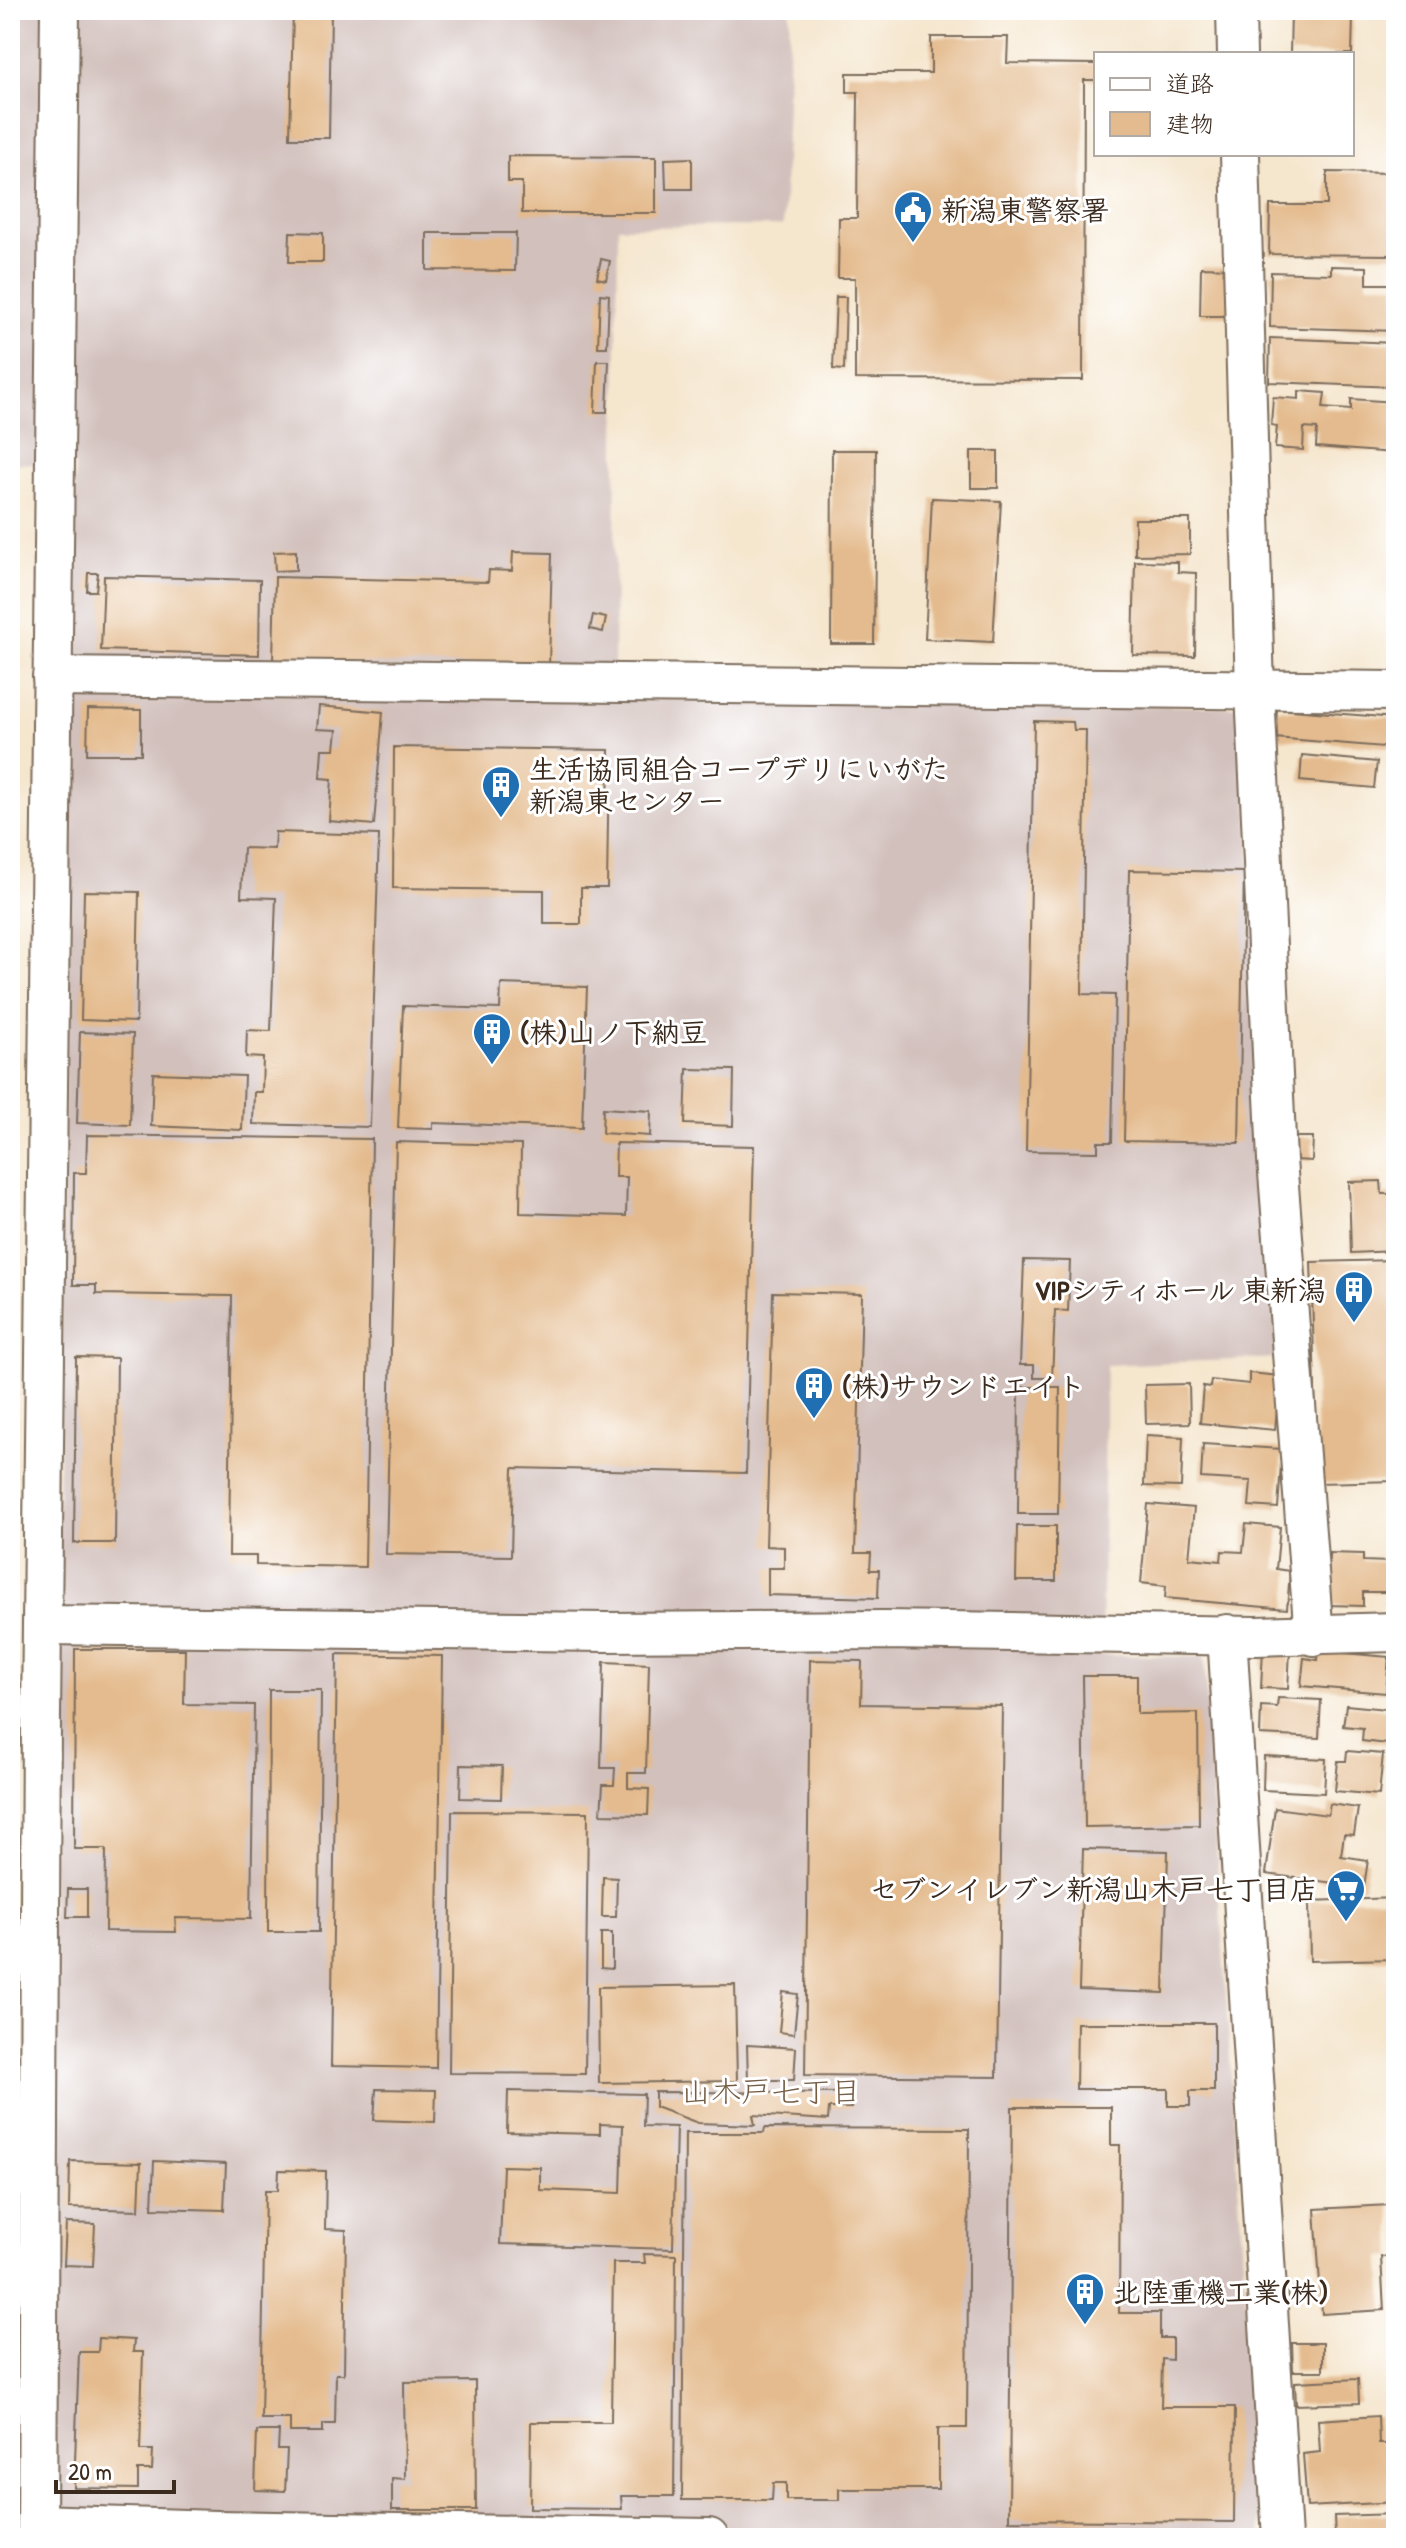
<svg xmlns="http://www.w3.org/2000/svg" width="1406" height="2548" font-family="'Patrick Hand','Klee One',sans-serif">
<rect width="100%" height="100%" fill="#fff"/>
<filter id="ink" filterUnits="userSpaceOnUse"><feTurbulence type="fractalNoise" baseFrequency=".0125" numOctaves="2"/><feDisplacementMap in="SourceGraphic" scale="16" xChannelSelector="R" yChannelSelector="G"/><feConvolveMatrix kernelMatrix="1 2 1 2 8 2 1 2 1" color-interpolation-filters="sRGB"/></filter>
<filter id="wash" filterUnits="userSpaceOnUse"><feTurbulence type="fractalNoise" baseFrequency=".006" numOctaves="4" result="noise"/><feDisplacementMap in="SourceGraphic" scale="32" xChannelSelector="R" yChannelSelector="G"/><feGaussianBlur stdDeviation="1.8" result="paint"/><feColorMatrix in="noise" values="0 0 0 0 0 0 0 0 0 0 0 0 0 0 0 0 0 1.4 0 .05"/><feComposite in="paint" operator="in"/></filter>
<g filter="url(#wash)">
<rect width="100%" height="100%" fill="#f5e6ce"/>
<!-- industrial -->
<g fill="#d1c0bc">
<polygon points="10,10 790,10 783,226 618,227 614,672 72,664 75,465 10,463"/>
<polygon points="71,690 1242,707 1279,1358 1106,1365 1101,1655 1204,1657 1261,2538 42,2538"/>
</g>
<g id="blocks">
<!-- building -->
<g fill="#e4bb8e">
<polygon points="293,10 331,10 329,138 290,138"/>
<polygon points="1291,13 1353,14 1352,54 1290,54"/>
<polygon points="931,37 1008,37 1007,63 1096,64 1096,80 1084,80 1083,380 855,379 855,278 838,278 839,218 857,218 858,92 847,92 847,73 931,73"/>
<polygon points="508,156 656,157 656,213 522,213 522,182 508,182"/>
<polygon points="692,158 692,189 666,189 665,159"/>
<polygon points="1327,172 1396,173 1395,255 1269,254 1270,205 1327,205"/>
<polygon points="290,232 323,233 323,262 289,262"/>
<polygon points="427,233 516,233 515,271 427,270"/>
<polygon points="601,259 610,261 606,280 597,278"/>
<polygon points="1331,266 1367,267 1367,284 1396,284 1396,331 1270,327 1271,272 1331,274"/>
<polygon points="1201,267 1232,268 1232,316 1200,316"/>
<polygon points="600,294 609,295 607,347 598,347"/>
<polygon points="836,297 846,297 844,370 833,369"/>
<polygon points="1270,338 1396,343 1396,387 1269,382"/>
<polygon points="597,361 609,361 607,412 595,412"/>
<polygon points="1299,391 1325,393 1323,408 1351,410 1351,399 1396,402 1393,453 1316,447 1317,429 1304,428 1303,450 1275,448 1277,426 1271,425 1273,397 1299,399"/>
<polygon points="832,450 876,450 874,644 831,644"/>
<rect x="971" y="451" width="27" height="37"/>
<polygon points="932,498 1001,501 993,642 925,639"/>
<polygon points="1135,519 1190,519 1190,554 1135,555"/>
<polygon points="296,551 296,570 275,571 274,552"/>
<polygon points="513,552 552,553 549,667 273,661 275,577 488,582 489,570 512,571"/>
<polygon points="1135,561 1178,562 1178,572 1196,573 1195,656 1133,655"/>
<polygon points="88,573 98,573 96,591 87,591"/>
<polygon points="104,576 260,580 259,655 101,650"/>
<polygon points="593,615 606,618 603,632 590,629"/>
<polygon points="319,706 383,712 374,825 329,821 332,779 320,778 322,749 335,749 337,730 317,729"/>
<polygon points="88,709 141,710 141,754 87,754"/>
<polygon points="1277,709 1396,718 1396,748 1275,738"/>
<polygon points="1034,721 1073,722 1074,730 1086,730 1082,994 1115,995 1112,1142 1098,1142 1098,1152 1026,1151"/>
<polygon points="394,747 609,750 607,888 581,888 581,924 544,924 544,890 393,888"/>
<polygon points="1302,755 1377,762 1374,788 1300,781"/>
<polygon points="275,832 379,835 370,1127 253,1124 254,1092 262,1092 263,1058 246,1057 247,1030 271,1031 276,898 241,897 243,848 274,849"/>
<polygon points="1129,870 1244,872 1239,1143 1124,1141"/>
<polygon points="84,891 139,892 136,1022 81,1020"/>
<polygon points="501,984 587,987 582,1128 433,1123 433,1129 398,1128 403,1006 500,1009"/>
<polygon points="80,1032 133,1034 130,1125 77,1123"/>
<polygon points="687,1069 734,1070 733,1126 685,1124"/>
<polygon points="153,1073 244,1076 242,1130 151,1126"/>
<polygon points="603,1108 651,1111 650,1136 602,1133"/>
<polygon points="87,1135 372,1139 365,1567 256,1565 256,1556 229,1556 232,1296 96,1294 96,1285 73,1285 74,1173 86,1173"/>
<polygon points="1295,1137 1313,1137 1312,1161 1294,1160"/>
<polygon points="396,1142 521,1145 520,1213 626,1216 627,1177 615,1177 616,1143 754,1146 746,1473 513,1468 511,1556 386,1554"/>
<polygon points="1381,1181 1382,1194 1396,1194 1396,1251 1351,1253 1349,1182"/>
<polygon points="1024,1260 1070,1261 1068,1311 1055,1310 1052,1378 1034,1378 1034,1365 1020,1365"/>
<polygon points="1396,1260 1396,1481 1318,1483 1311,1262"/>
<polygon points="773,1292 862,1294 855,1553 871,1553 870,1570 879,1570 878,1598 768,1595 768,1568 784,1568 784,1547 766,1546"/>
<polygon points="76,1357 117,1358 115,1543 74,1543"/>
<polygon points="1249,1373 1280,1376 1275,1430 1200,1423 1203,1386 1210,1387 1211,1380 1249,1384"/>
<polygon points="1189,1384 1190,1423 1146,1424 1145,1385"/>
<polygon points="1019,1387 1060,1387 1058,1514 1018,1514"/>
<polygon points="1146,1435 1183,1437 1181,1487 1144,1486"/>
<polygon points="1203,1444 1282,1449 1278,1508 1249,1506 1251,1481 1201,1478"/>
<polygon points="1148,1504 1194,1508 1189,1558 1221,1561 1222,1551 1243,1552 1246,1524 1280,1527 1276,1569 1290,1571 1287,1609 1165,1598 1166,1586 1141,1583"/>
<polygon points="1017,1526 1056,1526 1056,1581 1016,1581"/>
<polygon points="1390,1540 1396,1540 1396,1603 1386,1602 1386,1592 1363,1592 1363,1606 1328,1605 1329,1553 1363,1554 1363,1561 1389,1562"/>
<polygon points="75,1649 185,1649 184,1704 254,1705 251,1919 175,1918 176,1932 105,1931 106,1849 74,1849"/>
<polygon points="1263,1650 1290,1651 1288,1689 1261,1688"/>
<polygon points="1319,1651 1389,1657 1386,1693 1301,1686 1304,1658 1318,1660"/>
<polygon points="337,1654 442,1656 436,2068 331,2066"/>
<polygon points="810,1660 862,1661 861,1704 1002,1706 997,2077 805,2075"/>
<polygon points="604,1662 649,1664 646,1773 628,1773 628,1788 649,1789 648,1815 601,1814 603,1785 614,1785 615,1768 601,1768"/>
<polygon points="1083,1676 1137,1676 1137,1714 1198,1713 1199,1825 1085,1827"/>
<polygon points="269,1690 321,1690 319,1932 268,1932"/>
<polygon points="1278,1698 1321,1700 1319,1738 1260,1735 1261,1706 1277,1707"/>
<polygon points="1346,1705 1396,1710 1396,1745 1362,1741 1363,1728 1343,1726"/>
<polygon points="1347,1751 1383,1754 1379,1795 1335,1791 1338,1761 1346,1761"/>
<polygon points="1264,1756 1326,1759 1324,1793 1263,1790"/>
<polygon points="461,1765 502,1766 501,1799 460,1798"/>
<polygon points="1330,1804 1358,1808 1354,1835 1344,1834 1341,1856 1368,1860 1364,1887 1266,1874 1275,1808 1328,1815"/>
<polygon points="452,1811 588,1812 585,2074 449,2073"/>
<polygon points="1083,1849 1168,1851 1164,1993 1079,1990"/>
<polygon points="603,1877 617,1878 616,1917 602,1917"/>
<polygon points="68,1889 87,1889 87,1917 67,1917"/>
<polygon points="1396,1898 1396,1959 1310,1961 1309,1901"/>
<polygon points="601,1933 612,1933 612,1969 601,1968"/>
<polygon points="735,1985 737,2081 599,2083 598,1987"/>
<polygon points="783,1992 798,1994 794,2034 779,2032"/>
<polygon points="1077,2023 1214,2023 1214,2091 1190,2091 1190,2106 1168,2106 1168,2089 1076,2089"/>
<polygon points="747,2045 796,2048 794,2080 748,2080"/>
<polygon points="376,2089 436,2090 435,2122 374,2120"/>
<polygon points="508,2091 644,2094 643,2126 676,2127 673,2249 500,2244 503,2166 540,2167 540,2190 621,2193 623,2125 600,2124 600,2134 507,2132"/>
<polygon points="655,2092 849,2093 851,2108 829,2108 828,2120 753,2115 755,2125 698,2123 655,2107"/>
<polygon points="1012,2107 1111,2107 1111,2145 1120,2145 1119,2313 1160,2313 1160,2338 1172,2338 1172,2360 1162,2359 1161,2407 1235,2407 1234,2522 1009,2520"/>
<polygon points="765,2128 969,2129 967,2428 938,2428 938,2489 839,2489 839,2500 786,2500 786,2483 773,2483 772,2500 682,2500 685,2133 764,2133"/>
<polygon points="70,2161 141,2163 139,2210 69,2208"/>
<polygon points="154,2161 226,2164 224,2210 152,2208"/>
<polygon points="279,2170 326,2171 325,2229 346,2230 344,2374 336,2374 335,2424 323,2424 323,2432 290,2432 290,2419 261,2419 265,2190 278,2190"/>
<polygon points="1390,2205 1393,2256 1381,2257 1384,2310 1322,2314 1315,2209"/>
<polygon points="66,2223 95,2224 93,2266 64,2265"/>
<polygon points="644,2254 676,2255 674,2496 621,2496 622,2509 530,2508 531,2422 611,2422 613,2263 645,2263"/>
<polygon points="99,2338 134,2340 133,2352 143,2352 140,2450 153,2450 152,2470 138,2470 138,2489 74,2488 79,2352 98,2352"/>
<polygon points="1292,2343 1323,2343 1323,2371 1293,2371"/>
<polygon points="1358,2379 1359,2403 1296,2405 1295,2382"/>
<polygon points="475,2381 476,2510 392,2510 392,2478 405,2479 404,2382"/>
<polygon points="1378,2416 1379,2444 1392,2444 1396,2502 1307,2507 1303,2454 1320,2452 1318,2420"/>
<polygon points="257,2431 279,2431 278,2450 287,2450 285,2491 255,2490"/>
<polygon points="1396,2514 1396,2538 1335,2538 1334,2516"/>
</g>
</g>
</g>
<g filter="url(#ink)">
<use href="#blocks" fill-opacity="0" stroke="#7c6c5c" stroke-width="2"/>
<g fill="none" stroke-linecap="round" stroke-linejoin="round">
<defs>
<g id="minor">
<polyline points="1236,10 1237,54"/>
<polyline points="1240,154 1255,691 1277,1160 1314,1636"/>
<polyline points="52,677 1396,691"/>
<polyline points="43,1625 606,1632 885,1630 1256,1636 1396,1632"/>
<polyline points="1227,1634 1282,2538"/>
<polyline points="37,2524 215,2530 709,2538"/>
<polyline points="37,2538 41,1715 60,10"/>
</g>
</defs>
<!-- minor casing -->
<use href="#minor" stroke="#7c6c5c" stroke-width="42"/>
<!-- minor -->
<use href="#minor" stroke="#fff" stroke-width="38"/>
</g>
</g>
<!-- icons -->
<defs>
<symbol id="civic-pin" viewBox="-11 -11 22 30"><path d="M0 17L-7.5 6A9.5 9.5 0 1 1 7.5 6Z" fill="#1f6fb2" stroke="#fff"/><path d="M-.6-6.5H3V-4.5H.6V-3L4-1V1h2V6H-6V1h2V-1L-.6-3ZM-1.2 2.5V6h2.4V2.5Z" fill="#fff"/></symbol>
<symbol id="building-pin" viewBox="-11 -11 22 30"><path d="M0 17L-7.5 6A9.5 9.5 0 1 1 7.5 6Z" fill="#1f6fb2" stroke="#fff"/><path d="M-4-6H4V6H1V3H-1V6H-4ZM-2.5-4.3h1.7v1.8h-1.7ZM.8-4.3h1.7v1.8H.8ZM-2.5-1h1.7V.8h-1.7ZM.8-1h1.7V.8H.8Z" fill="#fff"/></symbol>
<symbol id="supermarket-pin" viewBox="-11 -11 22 30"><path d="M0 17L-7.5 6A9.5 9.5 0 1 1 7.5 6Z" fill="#1f6fb2" stroke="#fff"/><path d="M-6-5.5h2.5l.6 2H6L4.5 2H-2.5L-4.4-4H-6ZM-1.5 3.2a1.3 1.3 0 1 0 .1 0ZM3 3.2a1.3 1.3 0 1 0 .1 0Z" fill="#fff"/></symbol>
</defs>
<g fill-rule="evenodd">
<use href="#civic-pin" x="891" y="188" width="44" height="60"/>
<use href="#building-pin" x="479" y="763" width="44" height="60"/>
<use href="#building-pin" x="470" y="1010" width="44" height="60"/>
<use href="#building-pin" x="1332" y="1268" width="44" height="60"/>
<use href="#building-pin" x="792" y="1364" width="44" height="60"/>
<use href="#supermarket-pin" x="1324" y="1867" width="44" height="60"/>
<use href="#building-pin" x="1063" y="2270" width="44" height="60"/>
</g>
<g text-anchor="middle" stroke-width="6" stroke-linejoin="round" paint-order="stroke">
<!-- poi labels -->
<g font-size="28" font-weight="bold" fill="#3b2a1e" stroke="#fff" text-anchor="start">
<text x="941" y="220">新潟東警察署</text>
<text x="529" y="779">生活協同組合コープデリにいがた<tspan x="529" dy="32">新潟東センター</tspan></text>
<text x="520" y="1042">(株)山ノ下納豆</text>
<text x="1326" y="1300" text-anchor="end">VIPシティホール 東新潟</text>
<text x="842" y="1396">(株)サウンドエイト</text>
<text x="1318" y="1899" text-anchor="end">セブンイレブン新潟山木戸七丁目店</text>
<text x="1113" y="2302">北陸重機工業(株)</text>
</g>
<!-- neighbourhood labels -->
<g font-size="30" fill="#765d45" stroke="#fff">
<text x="771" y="2102">山木戸七丁目</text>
</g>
</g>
<!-- margin -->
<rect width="1406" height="2548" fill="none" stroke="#fff" stroke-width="40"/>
<!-- legend -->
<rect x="1094" y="52" width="260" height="104" fill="#ffffff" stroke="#b1aaa5" stroke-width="2"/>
<rect x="1110" y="78" width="40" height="12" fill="#ffffff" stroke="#b1aaa5" stroke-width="2"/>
<text x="1166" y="92" font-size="24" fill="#3b2a1e">道路</text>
<rect x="1110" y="112" width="40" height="24" fill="#e4bb8e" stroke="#b1aaa5" stroke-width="2"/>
<text x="1166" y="132" font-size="24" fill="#3b2a1e">建物</text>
<!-- scale -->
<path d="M56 2480v12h118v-12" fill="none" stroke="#3b2a1e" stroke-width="4"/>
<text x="68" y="2480" font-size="24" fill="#3b2a1e" stroke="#ffffff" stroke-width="6" paint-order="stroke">20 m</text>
</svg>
